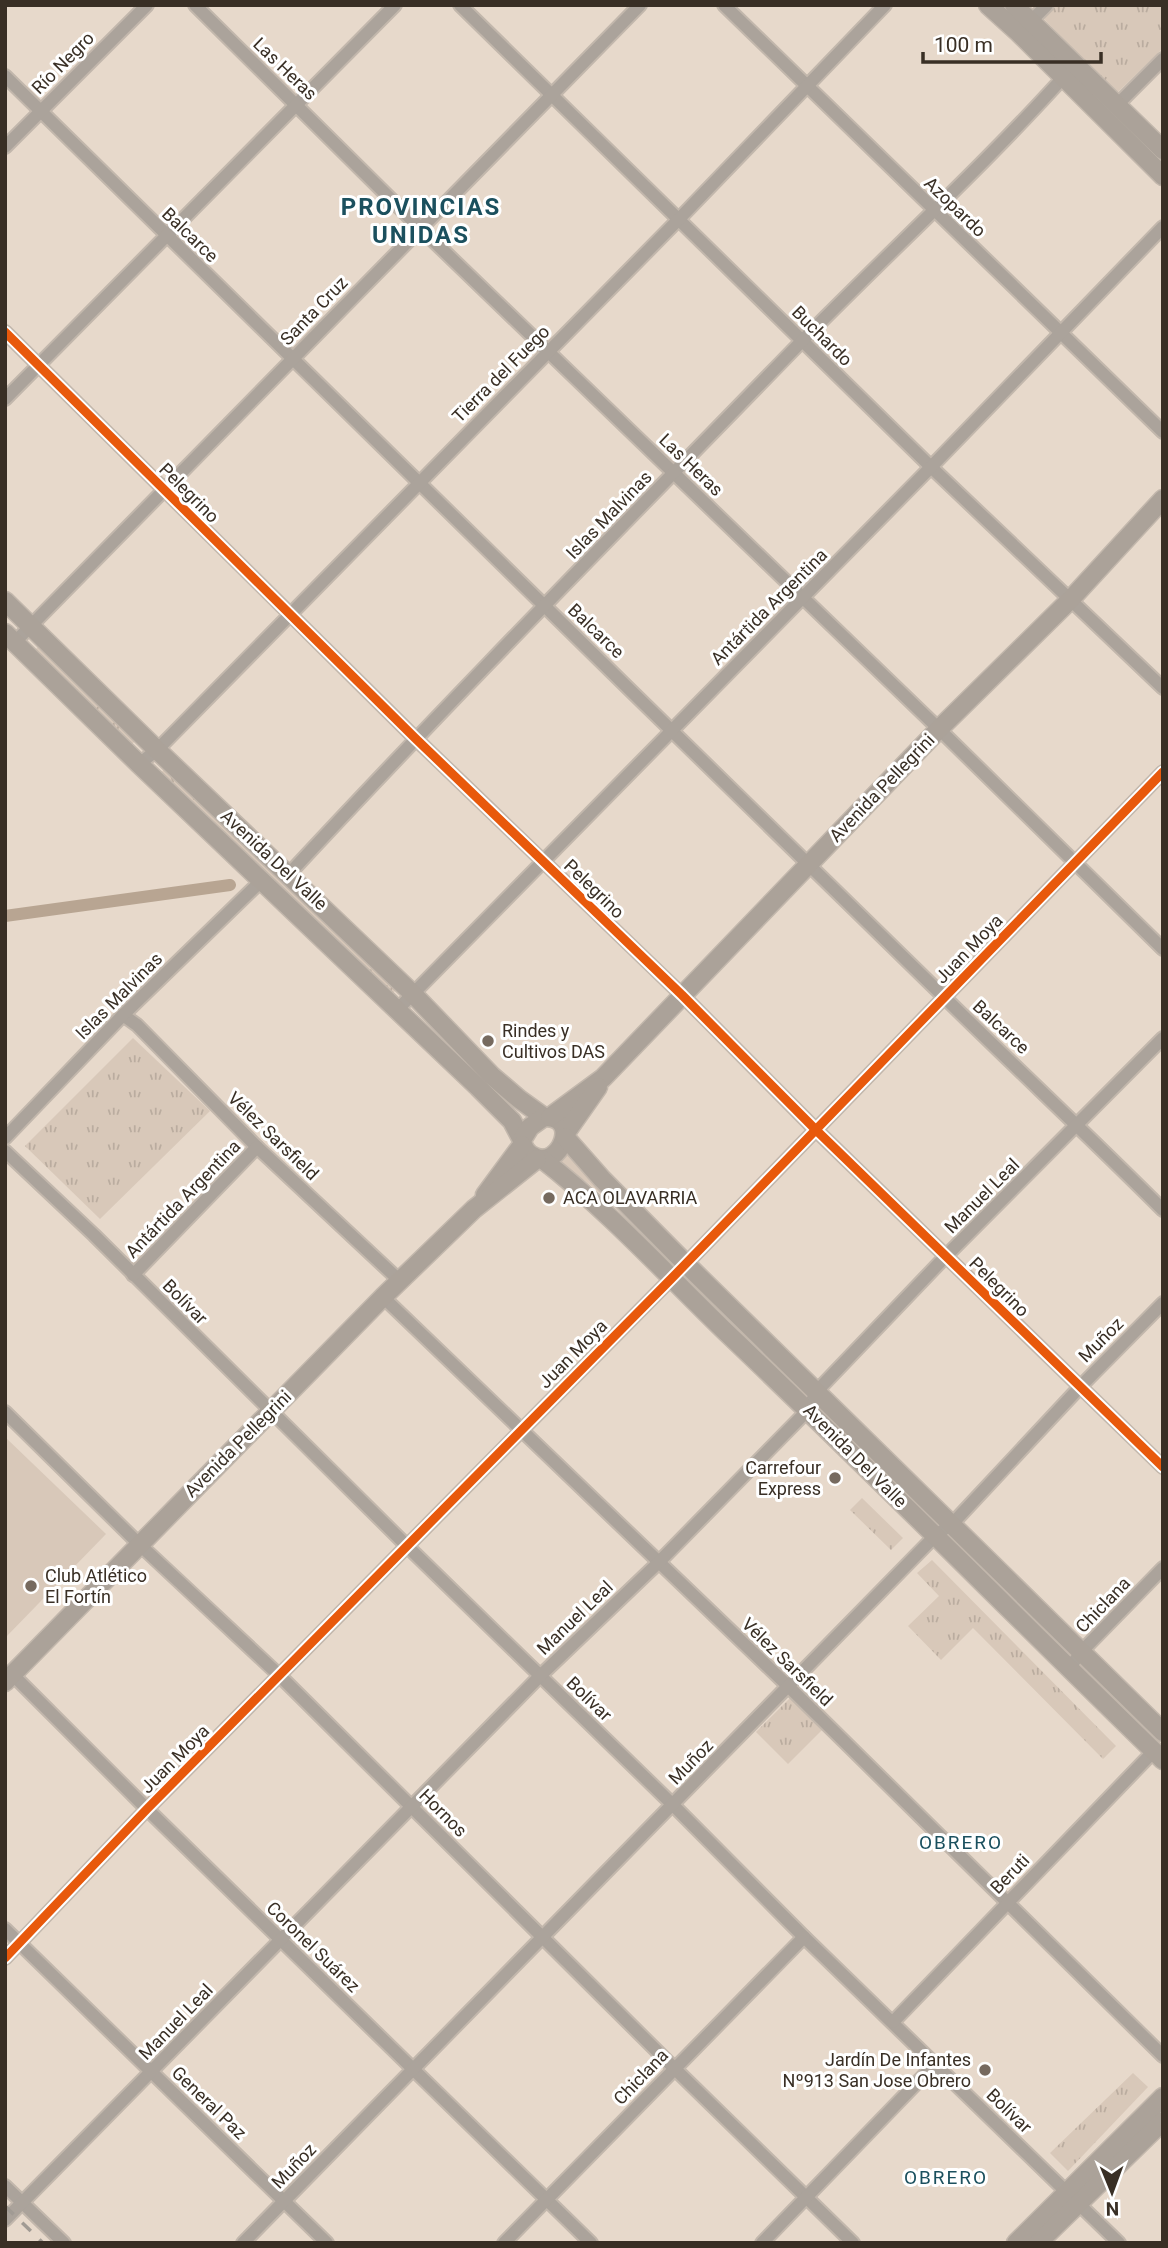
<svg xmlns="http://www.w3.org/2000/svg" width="1168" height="2248" font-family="Roboto,sans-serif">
<defs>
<pattern id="grass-tufts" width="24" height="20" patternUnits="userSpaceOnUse" patternTransform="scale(1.75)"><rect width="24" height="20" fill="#d8c8b9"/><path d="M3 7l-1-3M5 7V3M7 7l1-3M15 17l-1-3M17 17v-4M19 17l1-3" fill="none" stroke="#baac9f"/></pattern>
</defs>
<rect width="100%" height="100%" fill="#e7d9cb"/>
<!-- grass -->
<g fill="url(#grass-tufts)">
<polygon points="1057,5 1161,5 1163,48 1116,94 1044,19"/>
<polygon points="40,645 136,740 132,744 35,650"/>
<polygon points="165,768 397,989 393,993 161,773"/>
<polygon points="133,1038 210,1111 100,1219 25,1146"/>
<path d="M 570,1151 L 581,1170 L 594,1184 L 670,1258 L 668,1260 C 633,1226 601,1187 558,1163 Z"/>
<polygon points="862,1498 903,1538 891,1550 850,1510"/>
<polygon points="932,1560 1116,1746 1103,1759 973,1628 941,1660 908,1626 939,1596 917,1573"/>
<polygon points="790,1698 822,1730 788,1764 756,1732"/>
<polygon points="1133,2073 1148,2087 1068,2171 1050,2153"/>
</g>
<!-- pitch -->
<polygon fill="#d8c8b9" points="5,1437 106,1534 5,1638"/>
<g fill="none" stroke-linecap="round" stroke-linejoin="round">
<!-- canal -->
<polyline stroke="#b8a592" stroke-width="12" points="5,916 230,885"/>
<defs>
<g id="minor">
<polyline points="195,5 420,228 939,729 1163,949"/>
<polyline points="460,5 931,467 1163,688"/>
<polyline points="724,5 1163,432"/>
<polyline points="1027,25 1047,5"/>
<path d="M 5,76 C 315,384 629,688 941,994 C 1015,1067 1090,1137 1163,1210"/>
<polyline points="1117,105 1163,59"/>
<polyline points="5,147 147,5"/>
<polyline points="5,332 415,738 682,995 816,1130 1163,1467"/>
<polyline points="5,399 395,5"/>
<polyline points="15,642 640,5"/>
<polyline points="139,764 157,750 679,219 885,5"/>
<path d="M 289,874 C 456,694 629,519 800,343 C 889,252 984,166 1069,71"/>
<polyline points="398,1009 931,467 1163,227"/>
<polyline points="123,1015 137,1025 257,1147 400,1281"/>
<polyline points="5,1138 123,1015 261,881"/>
<polyline points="5,1151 94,1235 408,1547 673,1805 804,1937 1119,2243"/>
<polyline points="133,1275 257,1147"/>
<polyline points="383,1297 788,1686 1163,2056"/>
<polyline points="5,1412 139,1544 280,1676 674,2068 853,2243"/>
<polyline points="1070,1667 1082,1651 1163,1568"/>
<polyline points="13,1675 147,1809 591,2243"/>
<polyline points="5,1929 327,2243"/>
<polyline points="5,1958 147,1809 671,1279 1163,772"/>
<polyline points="893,2022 1154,1751"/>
<polyline points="5,2186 64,2243"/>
<polyline points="5,2220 540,1676 658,1563 808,1410 816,1392 946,1256 1163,1038"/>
<polyline points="243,2243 935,1536 953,1523 1079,1388 1163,1303"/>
<polyline points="504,2243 804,1937"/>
<polyline points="762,2243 935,2064"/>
</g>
<g id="secondary">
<polyline points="988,5 1019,33 1163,176"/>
<polyline points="1014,5 1163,150"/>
<polyline points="5,601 157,750 413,994 492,1076 519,1099 544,1117"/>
<polyline points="5,633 139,764 478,1087 512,1121 522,1140"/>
<path d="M 544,1117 C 582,1116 560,1169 535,1157 C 527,1154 523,1148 522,1140 L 530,1127 Z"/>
<polyline points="550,1117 603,1078 939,729 1071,599 1163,499"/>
<polyline points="565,1134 598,1087"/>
<polyline points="565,1137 602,1179 685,1263 1163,1732"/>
<path d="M 542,1159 C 609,1211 666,1274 727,1333 C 874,1473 1017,1618 1163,1760"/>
<polyline points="485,1195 522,1145"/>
<polyline points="5,1682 383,1297 474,1209 537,1159"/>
<polyline points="1016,2243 1163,2097"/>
<polyline points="1038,2243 1163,2121"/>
</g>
</defs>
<!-- minor casing -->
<use href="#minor" stroke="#c2b7ac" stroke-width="16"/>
<!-- secondary casing -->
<use href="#secondary" stroke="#c2b7ac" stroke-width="21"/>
<!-- minor -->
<use href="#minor" stroke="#aba39b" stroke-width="12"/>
<!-- secondary -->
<use href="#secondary" stroke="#aba299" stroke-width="18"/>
<!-- rail -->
<polyline stroke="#a19b94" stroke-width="3.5" stroke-dasharray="12 12" stroke-linecap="butt" points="5,2206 43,2243"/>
<defs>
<g id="cycleway">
<polyline points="5,332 415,738 682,995 816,1130 1163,1467"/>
<polyline points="5,1958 147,1809 671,1279 1163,772"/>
</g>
</defs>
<!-- cycleway casing -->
<use href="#cycleway" stroke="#fff" stroke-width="13"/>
<!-- cycleway -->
<use href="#cycleway" stroke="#e8590c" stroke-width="9"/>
</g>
<!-- markers -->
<g fill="#766a5f" stroke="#fff" stroke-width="2.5">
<circle cx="488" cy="1041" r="7"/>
<circle cx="549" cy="1198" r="7"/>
<circle cx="835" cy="1478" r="7"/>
<circle cx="31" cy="1586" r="7"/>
<circle cx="985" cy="2070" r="7"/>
</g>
<g text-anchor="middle" stroke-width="6" stroke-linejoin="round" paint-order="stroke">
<!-- street labels -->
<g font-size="18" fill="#392f25" stroke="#fff">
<text transform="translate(63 63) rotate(-45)" y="6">Río Negro</text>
<text transform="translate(285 69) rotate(44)" y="6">Las Heras</text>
<text transform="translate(955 207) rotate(44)" y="6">Azopardo</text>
<text transform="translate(190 235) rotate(44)" y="6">Balcarce</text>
<text transform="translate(314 311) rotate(-46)" y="6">Santa Cruz</text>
<text transform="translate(822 336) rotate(45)" y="6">Buchardo</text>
<text transform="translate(501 374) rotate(-45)" y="6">Tierra del Fuego</text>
<text transform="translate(691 465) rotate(44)" y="6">Las Heras</text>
<text transform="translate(189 493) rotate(45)" y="6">Pelegrino</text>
<text transform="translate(609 515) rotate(-46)" y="6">Islas Malvinas</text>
<text transform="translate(769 607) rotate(-45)" y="6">Antártida Argentina</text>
<text transform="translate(596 631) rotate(44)" y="6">Balcarce</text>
<text transform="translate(882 788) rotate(-46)" y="6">Avenida Pellegrini</text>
<text transform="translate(274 860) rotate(43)" y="6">Avenida Del Valle</text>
<text transform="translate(594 889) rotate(44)" y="6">Pelegrino</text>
<text transform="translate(969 949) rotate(-46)" y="6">Juan Moya</text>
<text transform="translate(119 996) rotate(-45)" y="6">Islas Malvinas</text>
<text transform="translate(1001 1027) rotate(43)" y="6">Balcarce</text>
<text transform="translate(273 1136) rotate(44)" y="6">Vélez Sarsfield</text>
<text transform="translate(982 1196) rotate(-45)" y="6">Manuel Leal</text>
<text transform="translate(183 1199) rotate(-46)" y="6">Antártida Argentina</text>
<text transform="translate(999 1287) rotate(45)" y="6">Pelegrino</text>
<text transform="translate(185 1302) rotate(45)" y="6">Bolívar</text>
<text transform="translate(1101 1340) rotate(-45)" y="6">Muñoz</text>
<text transform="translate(573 1354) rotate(-45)" y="6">Juan Moya</text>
<text transform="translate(238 1444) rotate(-45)" y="6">Avenida Pellegrini</text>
<text transform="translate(855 1456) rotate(45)" y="6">Avenida Del Valle</text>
<text transform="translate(1103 1605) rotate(-46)" y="6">Chiclana</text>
<text transform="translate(575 1618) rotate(-44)" y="6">Manuel Leal</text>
<text transform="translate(787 1662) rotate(44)" y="6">Vélez Sarsfield</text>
<text transform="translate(589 1699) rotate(44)" y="6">Bolívar</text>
<text transform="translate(175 1759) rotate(-45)" y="6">Juan Moya</text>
<text transform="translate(691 1762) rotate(-46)" y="6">Muñoz</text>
<text transform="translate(443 1813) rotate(45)" y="6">Hornos</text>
<text transform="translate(1010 1874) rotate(-46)" y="6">Beruti</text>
<text transform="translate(313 1947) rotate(44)" y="6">Coronel Suárez</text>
<text transform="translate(176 2022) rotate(-46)" y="6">Manuel Leal</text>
<text transform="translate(641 2077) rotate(-46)" y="6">Chiclana</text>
<text transform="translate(209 2103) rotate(44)" y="6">General Paz</text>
<text transform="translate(1009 2111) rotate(44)" y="6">Bolívar</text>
<text transform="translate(294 2166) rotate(-46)" y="6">Muñoz</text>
</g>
<!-- poi labels -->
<g font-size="18" fill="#392f25" stroke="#fff" text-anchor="start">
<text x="502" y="1037">Rindes y<tspan x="502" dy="21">Cultivos DAS</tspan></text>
<text x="563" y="1204">ACA OLAVARRIA</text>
<text x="821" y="1474" text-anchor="end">Carrefour<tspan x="821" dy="21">Express</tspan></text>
<text x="45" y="1582">Club Atlético<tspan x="45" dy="21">El Fortín</tspan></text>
<text x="971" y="2066" text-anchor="end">Jardín De Infantes<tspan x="971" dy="21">Nº913 San Jose Obrero</tspan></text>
</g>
<!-- neighbourhood labels -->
<g font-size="19" letter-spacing="2" fill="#1b505e" stroke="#fff">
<text x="961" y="1849">OBRERO</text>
<text x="946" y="2184">OBRERO</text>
</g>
<!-- district labels -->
<g font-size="24" font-weight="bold" letter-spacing="2" fill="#1b505e" stroke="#fff">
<text x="421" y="215">PROVINCIAS<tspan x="421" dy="28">UNIDAS</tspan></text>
</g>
</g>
<!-- border -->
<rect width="1168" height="2248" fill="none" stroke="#392f25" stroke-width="14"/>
<!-- north arrow -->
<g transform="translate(1112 2192) rotate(179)" stroke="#ffffff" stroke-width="5" paint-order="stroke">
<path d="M0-5L12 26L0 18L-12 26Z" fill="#392f25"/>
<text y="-10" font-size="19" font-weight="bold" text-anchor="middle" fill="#392f25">N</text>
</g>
<!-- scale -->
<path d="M923 52v10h178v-10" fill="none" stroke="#392f25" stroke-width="3.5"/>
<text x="934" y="52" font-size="21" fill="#392f25" stroke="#ffffff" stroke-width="5" paint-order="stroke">100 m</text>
</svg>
